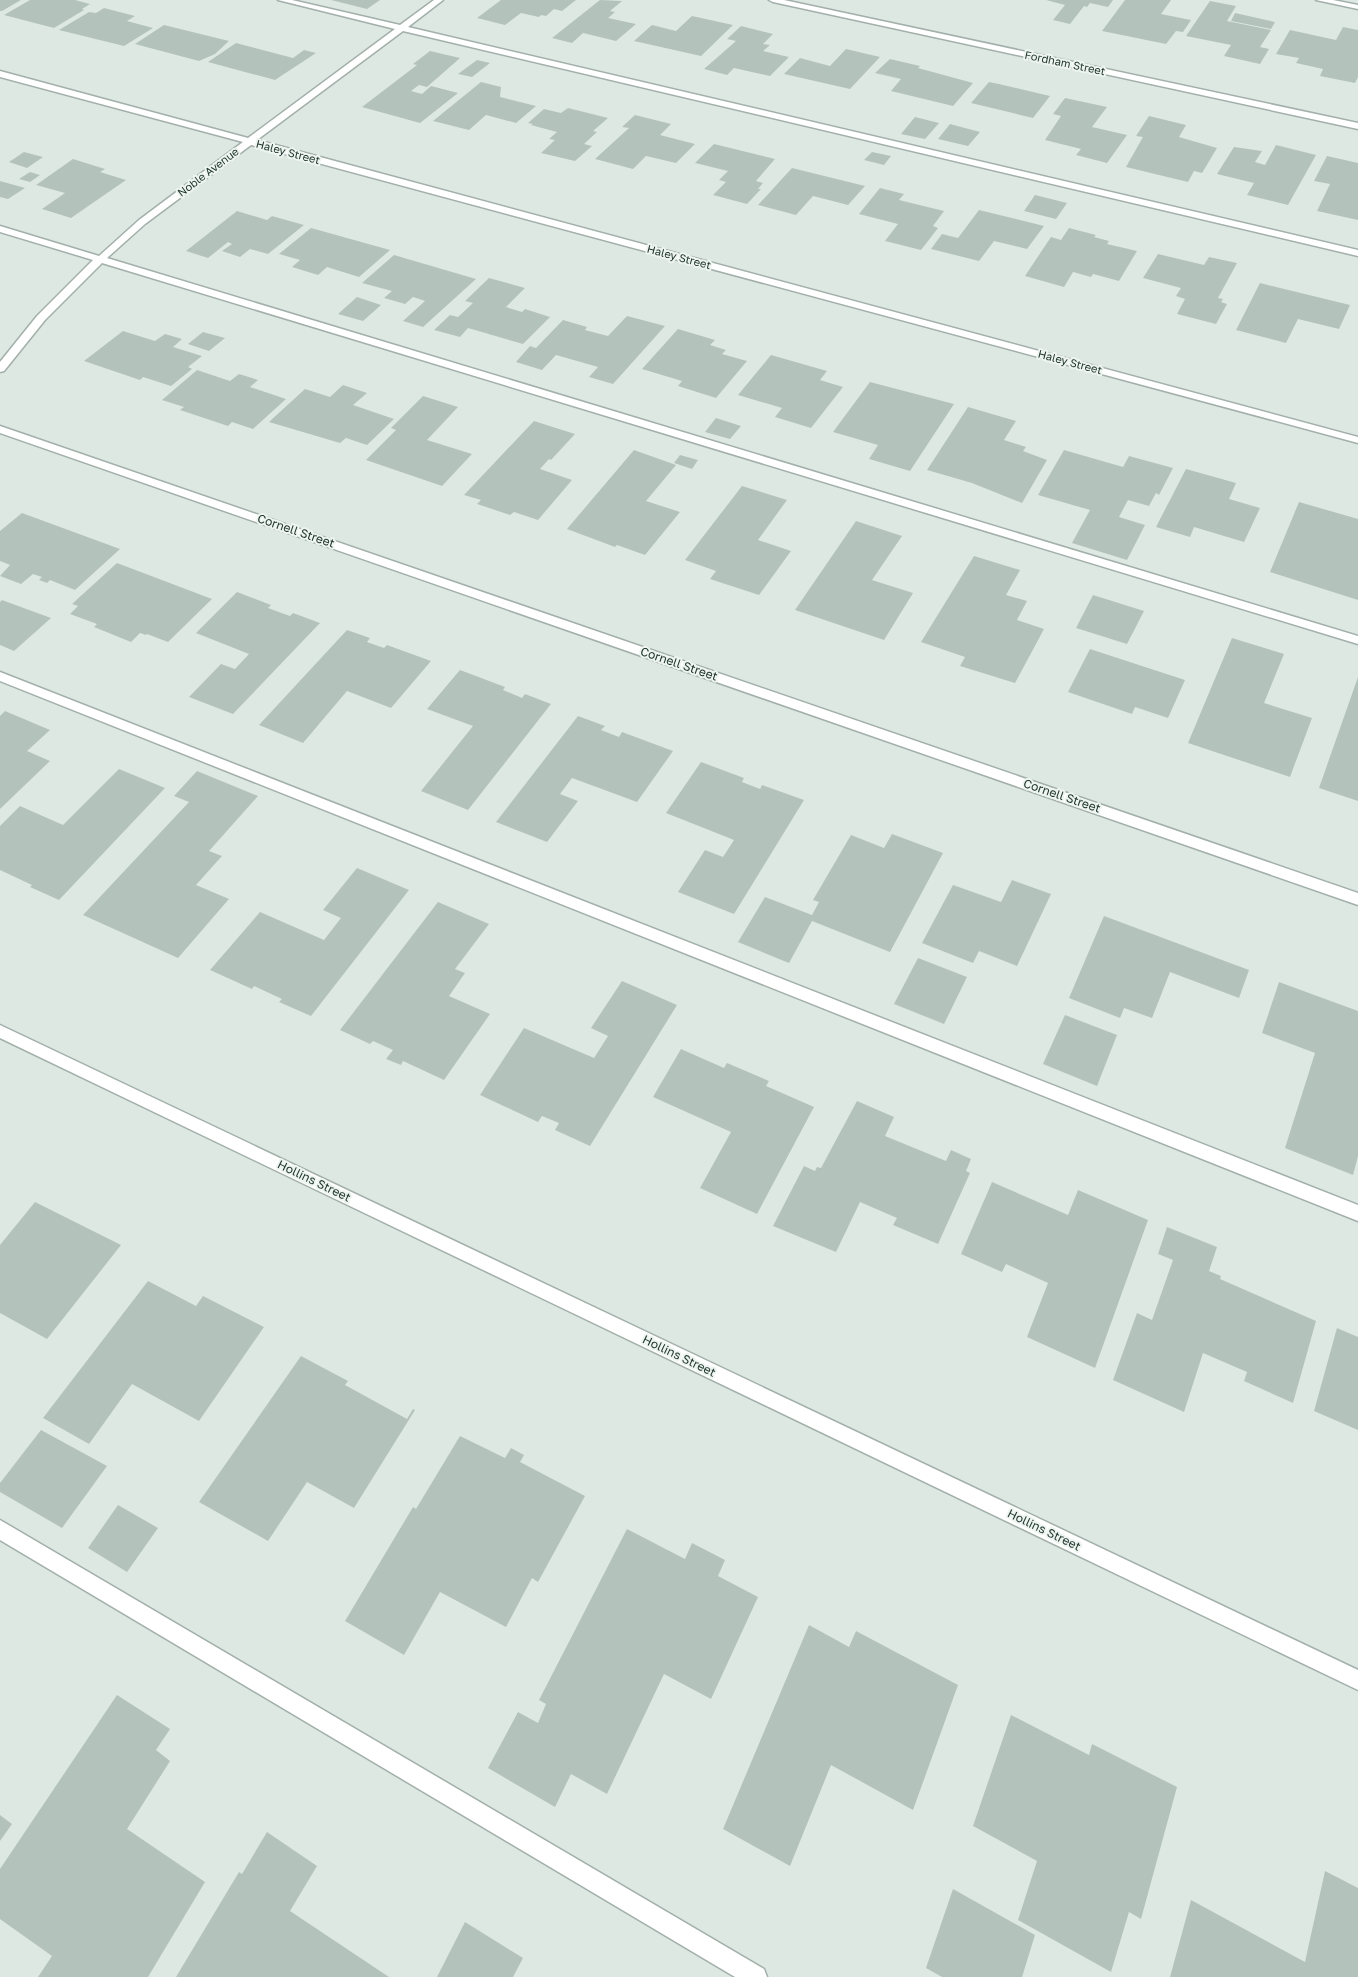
<svg xmlns="http://www.w3.org/2000/svg" width="1358" height="1977" font-family="'Golos Text',sans-serif">
<rect width="100%" height="100%" fill="#dee8e3"/>
<!-- building -->
<g fill="#b4c2bc">
<polygon points="0,0 21,0 2,11 0,11"/>
<polygon points="30,0 75,0 90,4 82,9 84,10 54,28 4,15"/>
<polygon points="331,0 380,0 367,9"/>
<polygon points="501,0 576,0 562,11 554,9 546,16 541,15 539,17 521,13 505,25 477,18"/>
<polygon points="600,0 622,1 610,11 615,12 608,18 636,24 616,41 583,33 572,43 552,38"/>
<polygon points="1046,0 1113,0 1108,7 1090,3 1087,7 1084,6 1070,24 1053,20 1065,5"/>
<polygon points="1125,0 1171,0 1161,14 1191,20 1183,32 1176,31 1166,44 1102,31"/>
<polygon points="1210,1 1236,6 1227,21 1271,30 1260,47 1269,49 1260,64 1224,56 1231,45 1186,36"/>
<polygon points="104,8 135,16 127,21 153,28 124,46 59,30 89,12 96,13"/>
<polygon points="1235,13 1275,22 1271,29 1231,21"/>
<polygon points="692,16 733,25 701,56 634,41 652,25 676,31"/>
<polygon points="164,25 229,41 215,54 199,61 135,44"/>
<polygon points="741,26 773,34 763,44 770,45 763,51 789,57 770,76 734,68 727,75 704,69 736,41 727,39"/>
<polygon points="1343,27 1358,30 1358,77 1355,83 1320,76 1323,69 1296,63 1299,58 1276,54 1290,30 1336,40"/>
<polygon points="236,43 293,58 304,50 316,53 275,80 208,62"/>
<polygon points="846,49 880,57 850,89 784,74 800,58 830,66"/>
<polygon points="430,51 460,58 427,87 419,85 411,91 422,94 431,86 458,93 420,123 362,107 417,65 413,64"/>
<polygon points="890,59 920,66 918,68 973,83 953,106 891,91 901,79 875,73"/>
<polygon points="477,60 490,63 472,77 458,74"/>
<polygon points="481,82 501,87 500,97 536,106 516,123 486,115 469,130 433,121"/>
<polygon points="989,82 999,84 1050,96 1033,118 971,103"/>
<polygon points="1065,98 1107,107 1092,127 1127,135 1107,163 1076,155 1081,149 1045,140 1061,116 1053,114"/>
<polygon points="568,108 608,118 593,131 597,132 584,144 592,146 575,161 541,153 555,140 549,139 557,132 531,125 533,124 528,123 544,109 561,113"/>
<polygon points="635,115 671,124 660,135 695,144 676,163 646,156 633,169 595,159 629,128 622,127"/>
<polygon points="1149,116 1186,125 1179,137 1217,148 1202,173 1194,171 1188,182 1126,167 1143,137 1136,136"/>
<polygon points="915,117 939,123 925,139 901,134"/>
<polygon points="950,124 980,132 968,146 938,139"/>
<polygon points="714,144 775,159 756,181 763,183 758,189 761,189 747,204 713,195 726,182 719,180 728,171 695,163"/>
<polygon points="1276,145 1316,155 1288,205 1247,195 1254,183 1217,174 1234,147 1262,151 1255,162 1265,165"/>
<polygon points="24,152 43,157 27,168 9,162"/>
<polygon points="872,152 891,156 884,165 864,160"/>
<polygon points="1327,156 1358,163 1358,220 1317,211 1330,184 1314,181"/>
<polygon points="73,159 105,169 100,172 126,180 71,218 42,209 65,193 36,185"/>
<polygon points="792,168 865,186 848,205 813,196 796,215 758,205"/>
<polygon points="30,172 40,175 30,182 19,179"/>
<polygon points="0,181 25,188 8,199 0,197"/>
<polygon points="880,188 904,194 899,200 944,211 933,226 938,228 921,250 885,241 898,224 859,214"/>
<polygon points="1035,195 1067,203 1056,219 1024,211"/>
<polygon points="979,210 1044,226 1027,249 994,241 979,261 931,249 942,234 958,238"/>
<polygon points="237,211 267,220 272,216 304,225 268,254 250,249 240,257 222,251 232,244 228,242 208,258 186,251"/>
<polygon points="311,228 390,250 359,277 327,267 318,275 292,267 300,260 279,254"/>
<polygon points="1069,228 1096,235 1094,237 1109,241 1107,244 1137,251 1119,281 1093,274 1091,277 1073,272 1064,287 1025,276 1051,237 1061,240"/>
<polygon points="1158,254 1204,265 1209,257 1237,263 1218,298 1223,299 1221,302 1227,304 1216,324 1177,314 1185,299 1176,296 1181,288 1143,278"/>
<polygon points="394,255 476,279 423,327 403,321 425,301 413,297 405,304 384,298 392,291 362,283"/>
<polygon points="489,278 525,288 506,307 522,312 525,309 550,317 523,344 468,328 460,337 434,330 450,315 458,317 473,303 465,301"/>
<polygon points="1260,283 1350,305 1339,329 1298,319 1286,343 1236,330"/>
<polygon points="357,297 381,305 363,321 338,314"/>
<polygon points="627,316 665,326 613,384 589,377 598,367 556,355 542,370 516,362 530,346 536,348 563,320 587,327 585,330 608,336"/>
<polygon points="678,329 715,340 710,345 726,350 722,354 747,361 716,398 678,386 682,381 642,369"/>
<polygon points="123,331 155,341 165,334 182,339 173,347 202,356 188,367 192,369 171,386 143,377 140,380 84,361"/>
<polygon points="203,332 225,338 209,351 188,344"/>
<polygon points="771,355 827,371 820,380 843,387 811,428 775,417 782,408 738,395"/>
<polygon points="197,370 230,381 239,374 258,380 250,387 286,399 253,429 232,422 228,426 180,410 184,407 162,400"/>
<polygon points="870,382 954,404 910,471 869,459 878,445 833,432"/>
<polygon points="343,385 367,393 353,405 394,419 367,445 346,438 340,443 269,422 305,389 330,397"/>
<polygon points="423,396 458,407 427,440 472,454 442,486 366,460 396,430 391,428"/>
<polygon points="968,407 1016,421 1004,440 1026,447 1023,451 1047,460 1022,503 972,483 927,470"/>
<polygon points="716,418 741,426 730,439 705,432"/>
<polygon points="534,421 575,434 551,460 549,459 540,469 572,480 538,520 514,512 510,515 477,504 481,500 464,495"/>
<polygon points="634,450 676,465 646,501 680,512 645,555 617,545 615,547 567,529"/>
<polygon points="1064,450 1123,467 1129,456 1173,468 1159,495 1156,493 1149,506 1128,500 1119,517 1145,525 1127,560 1072,543 1090,510 1038,495"/>
<polygon points="680,455 698,460 692,469 674,463"/>
<polygon points="1186,469 1236,483 1229,499 1260,508 1244,542 1194,527 1190,537 1156,527"/>
<polygon points="742,486 787,500 758,540 791,551 759,595 710,579 716,571 685,560"/>
<polygon points="1299,502 1358,519 1358,600 1270,572"/>
<polygon points="22,513 120,549 75,590 50,580 47,583 39,580 42,577 33,574 21,584 0,576 10,565 0,561 0,531"/>
<polygon points="856,521 902,536 872,580 913,593 884,640 795,610"/>
<polygon points="974,556 1020,570 1006,595 1027,601 1017,620 1044,629 1015,683 960,666 965,657 921,642"/>
<polygon points="117,563 212,599 168,642 147,634 146,635 140,633 131,642 94,627 97,624 70,614 78,606 72,604"/>
<polygon points="237,592 271,605 268,608 290,616 293,613 320,623 233,714 189,697 221,664 235,669 249,654 196,633"/>
<polygon points="1093,595 1144,611 1127,644 1076,628"/>
<polygon points="2,600 51,618 14,651 0,645 0,602"/>
<polygon points="347,630 370,638 367,642 384,648 387,645 431,661 391,708 347,691 303,743 259,725"/>
<polygon points="1232,638 1284,654 1264,703 1312,718 1290,777 1188,743"/>
<polygon points="1090,649 1185,680 1168,718 1135,707 1132,714 1068,692"/>
<polygon points="460,670 505,687 503,690 522,698 525,694 551,704 468,810 421,791 473,726 427,709"/>
<polygon points="1358,677 1358,801 1319,788"/>
<polygon points="5,711 50,730 27,751 50,761 0,809 0,716"/>
<polygon points="578,716 605,726 601,730 619,737 622,732 673,751 637,802 572,778 560,794 578,801 547,842 496,822"/>
<polygon points="701,762 744,778 742,782 760,789 762,785 804,800 734,914 678,892 705,850 723,857 734,840 666,813"/>
<polygon points="119,769 165,788 59,900 30,887 32,885 0,870 0,826 20,806 63,825"/>
<polygon points="197,771 258,796 209,851 222,856 196,885 229,899 178,958 83,915 189,802 174,796"/>
<polygon points="892,834 943,853 890,952 812,921 789,963 738,942 765,897 812,915 819,902 813,900 851,835 884,848"/>
<polygon points="357,868 409,890 311,1016 279,1002 282,999 254,986 252,989 210,970 260,912 324,940 341,918 323,910"/>
<polygon points="1012,880 1051,894 1017,966 979,951 973,963 922,943 953,885 1001,902"/>
<polygon points="438,902 489,924 455,969 465,973 449,996 490,1014 444,1080 403,1061 401,1065 386,1059 393,1050 373,1041 370,1044 340,1030"/>
<polygon points="1104,916 1249,970 1239,998 1170,972 1152,1018 1124,1008 1120,1018 1069,998"/>
<polygon points="918,958 967,977 944,1024 894,1004"/>
<polygon points="622,981 677,1005 590,1146 555,1130 559,1123 542,1116 538,1122 480,1095 524,1028 594,1058 608,1036 591,1028"/>
<polygon points="1279,982 1358,1011 1358,1156 1353,1175 1285,1148 1315,1053 1262,1033"/>
<polygon points="1065,1015 1117,1035 1097,1086 1043,1064"/>
<polygon points="681,1049 724,1068 727,1063 769,1081 766,1086 814,1107 757,1214 700,1188 731,1132 653,1097"/>
<polygon points="857,1101 894,1117 885,1136 946,1161 951,1150 971,1159 966,1171 970,1173 938,1244 893,1225 897,1218 860,1202 836,1252 773,1226 804,1166 815,1171 817,1167 821,1168"/>
<polygon points="992,1182 1068,1215 1078,1190 1148,1220 1095,1368 1027,1337 1048,1283 1006,1264 1002,1272 961,1254"/>
<polygon points="35,1202 121,1245 47,1339 0,1313 0,1245"/>
<polygon points="1167,1227 1217,1247 1209,1271 1221,1276 1220,1279 1316,1321 1293,1403 1244,1381 1247,1372 1203,1353 1184,1412 1113,1380 1137,1313 1152,1320 1173,1260 1158,1254"/>
<polygon points="148,1281 196,1306 203,1296 264,1327 199,1421 132,1384 89,1444 43,1418"/>
<polygon points="1337,1328 1358,1337 1358,1430 1314,1411"/>
<polygon points="301,1356 348,1381 345,1385 407,1419 413,1409 415,1410 354,1508 307,1482 268,1541 199,1502"/>
<polygon points="41,1430 107,1466 62,1528 0,1492 0,1483"/>
<polygon points="460,1436 505,1458 511,1448 524,1455 520,1462 585,1496 538,1582 532,1578 506,1627 440,1592 404,1655 345,1621 413,1507 416,1509"/>
<polygon points="118,1505 158,1528 127,1572 88,1548"/>
<polygon points="627,1529 685,1559 692,1543 725,1560 718,1576 758,1597 711,1699 664,1674 607,1794 571,1774 555,1807 488,1768 518,1712 538,1723 546,1704 539,1700"/>
<polygon points="809,1625 849,1647 856,1631 958,1685 913,1810 831,1765 790,1866 723,1829"/>
<polygon points="117,1695 170,1729 156,1750 170,1761 127,1829 205,1882 148,1977 38,1977 52,1956 0,1919 0,1869"/>
<polygon points="1011,1715 1089,1755 1092,1744 1177,1787 1141,1919 1129,1912 1111,1972 1018,1920 1037,1861 973,1826"/>
<polygon points="0,1815 12,1824 0,1841"/>
<polygon points="267,1832 317,1866 290,1911 389,1977 176,1977 239,1872 242,1874"/>
<polygon points="1325,1871 1358,1888 1358,1977 1170,1977 1191,1900 1305,1962"/>
<polygon points="953,1889 1035,1935 1022,1977 942,1977 926,1968"/>
<polygon points="465,1922 523,1958 513,1977 437,1977"/>
</g>
<g fill="none" stroke-linecap="round" stroke-linejoin="round">
<defs>
<g id="minor">
<polygon points="278,0 292,0 400,25 434,0 443,0 408,27 1358,250 1358,256 403,31 257,140 1358,437 1358,443 251,145 145,224 107,258 1358,636 1358,644 102,263 45,320 4,371 0,372 0,362 37,316 93,260 0,232 0,226 99,256 139,220 243,142 0,77 0,71 248,138 395,29"/>
<polygon points="769,0 784,0 1358,123 1358,129 773,2"/>
<polygon points="1316,0 1333,0 1358,5 1358,9"/>
<polygon points="0,426 1358,893 1358,905 0,433"/>
<polygon points="0,672 1358,1205 1358,1221 0,681"/>
<polygon points="0,1025 1358,1670 1358,1690 0,1038"/>
<polygon points="0,1520 764,1969 767,1977 735,1977 0,1540"/>
</g>
</defs>
<!-- minor casing -->
<use href="#minor" stroke="#a2afaa" stroke-width="3"/>
<!-- minor -->
<use href="#minor" fill="#fff" fill-rule="evenodd"/>
</g>
<g text-anchor="middle" stroke-width="4" stroke-linejoin="round" paint-order="stroke">
<!-- far-street labels -->
<g font-size="11" fill="#213630" stroke="#eef5f1">
<text transform="translate(1065 63) rotate(12)" y="4">Fordham Street</text>
<text transform="translate(288 152) rotate(15)" y="4">Haley Street</text>
<text transform="translate(208 172) rotate(-37)" y="4">Noble Avenue</text>
<text transform="translate(679 257) rotate(15)" y="4">Haley Street</text>
<text transform="translate(1070 362) rotate(15)" y="4">Haley Street</text>
</g>
<!-- street labels -->
<g font-size="12" fill="#213630" stroke="#eef5f1">
<text transform="translate(296 531) rotate(19)" y="4">Cornell Street</text>
<text transform="translate(679 664) rotate(19)" y="4">Cornell Street</text>
<text transform="translate(1062 796) rotate(19)" y="4">Cornell Street</text>
<text transform="translate(314 1181) rotate(26)" y="4">Hollins Street</text>
<text transform="translate(679 1356) rotate(26)" y="4">Hollins Street</text>
<text transform="translate(1044 1530) rotate(26)" y="4">Hollins Street</text>
</g>
</g>
</svg>
